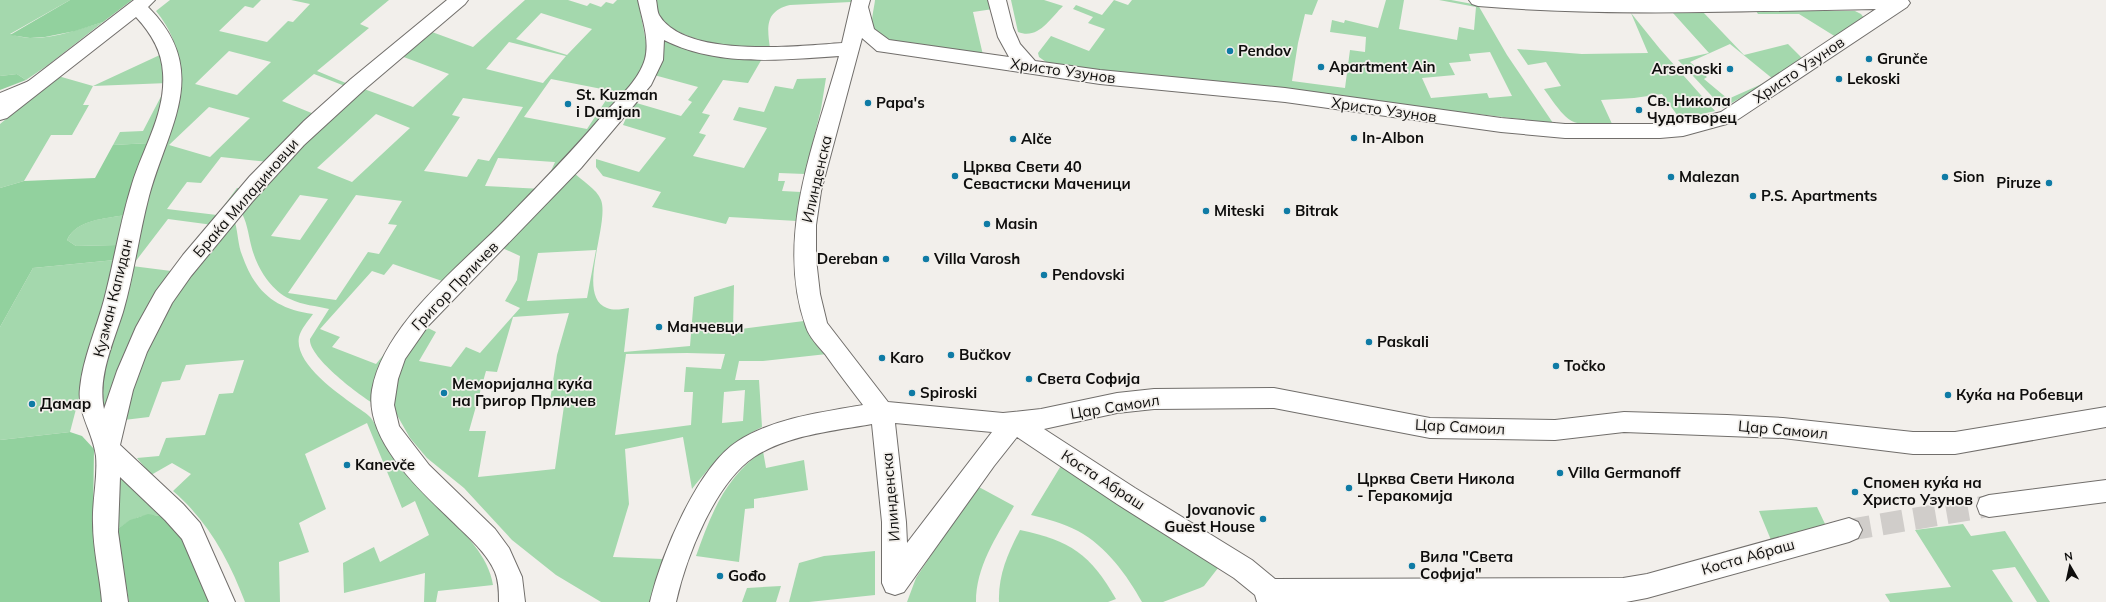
<svg xmlns="http://www.w3.org/2000/svg" width="2106" height="602" font-family="Mulish,sans-serif">
<rect width="100%" height="100%" fill="#f2efeb"/>
<!-- green -->
<g fill="#a4d8ad" fill-rule="evenodd">
<path d="M 0,0 L 70,0 L 10,34 C 41,45 74,30 103,22 L 48,65 L 26,80 L 17,74 L 0,76 Z"/>
<path d="M 170,0 L 261,0 L 253,8 L 245,6 L 219,31 L 267,42 L 288,21 L 293,22 L 310,4 L 291,0 L 389,0 L 360,24 L 369,28 L 317,71 L 353,86 L 350,88 L 314,74 L 282,101 L 319,116 L 269,162 L 221,157 L 201,183 L 187,182 L 167,209 L 217,215 L 237,188 L 246,189 L 213,225 L 168,219 L 132,266 L 179,272 L 102,412 L 103,379 L 180,69 C 178,47 170,28 156,11 ZM 229,51 L 271,62 L 237,95 L 195,84 ZM 209,107 L 250,118 L 210,157 L 169,145 Z"/>
<path d="M 525,0 L 568,0 L 587,6 L 590,3 L 601,7 L 606,2 L 613,4 L 617,0 L 638,0 L 648,53 L 645,64 L 636,81 L 543,189 L 445,282 L 393,264 L 384,275 L 372,271 L 320,329 L 340,337 L 332,347 L 376,364 L 414,318 C 395,344 376,372 376,405 C 360,396 308,357 310,339 L 329,309 C 317,306 302,305 290,299 C 270,290 256,266 251,245 C 248,233 247,221 240,210 L 292,153 L 364,89 L 413,107 L 449,74 L 401,56 L 432,32 L 473,47 ZM 541,13 L 592,29 L 567,55 L 516,39 ZM 509,42 L 566,56 L 543,83 L 486,69 ZM 551,79 L 612,91 L 587,129 L 524,117 ZM 463,98 L 523,107 L 489,161 L 478,159 L 467,177 L 424,171 L 460,117 L 452,115 ZM 376,114 L 410,128 L 352,182 L 317,168 ZM 498,158 L 554,162 L 555,162 L 543,189 L 485,186 ZM 300,195 L 328,199 L 300,240 L 271,236 ZM 356,195 L 402,201 L 388,224 L 397,225 L 379,254 L 368,252 L 336,300 L 288,293 Z"/>
<path d="M 655,0 L 851,0 L 851,2 L 790,5 C 765,11 767,27 770,48 C 738,49 709,46 679,32 C 674,30 667,27 664,23 C 658,16 656,9 655,0 Z"/>
<path d="M 875,0 L 991,0 L 993,9 L 973,12 L 983,55 C 964,52 885,46 875,33 C 869,25 874,10 875,0 Z"/>
<path d="M 1011,0 L 1044,0 L 1063,6 C 1050,19 1038,40 1018,32 Z"/>
<path d="M 1114,0 L 1128,5 L 1132,0 L 1318,0 L 1312,15 L 1305,14 L 1298,43 L 1292,81 L 1345,88 L 1350,50 L 1365,52 L 1366,37 L 1330,32 L 1332,20 L 1344,23 L 1345,20 L 1378,28 L 1386,0 L 1404,0 L 1399,29 L 1457,40 L 1459,27 L 1474,30 L 1476,7 L 1439,0 L 1451,0 L 1478,5 L 1507,55 L 1553,123 L 1070,66 L 1046,62 L 1039,57 L 1038,53 L 1051,36 L 1089,51 L 1105,29 L 1088,23 L 1093,17 L 1073,9 L 1076,5 L 1102,15 ZM 1490,52 L 1512,96 L 1489,98 L 1487,93 L 1431,98 L 1422,78 L 1455,75 L 1449,63 L 1471,61 L 1469,54 Z"/>
<polygon points="1756,11 1855,11 1861,14 1864,18 1836,37 1799,14 1758,14"/>
<path d="M 1703,12 L 1744,55 L 1788,44 L 1803,59 L 1773,79 L 1723,108 L 1678,60 L 1709,53 L 1673,13 ZM 1730,44 L 1773,79 L 1728,99 L 1704,79 L 1707,77 L 1690,62 Z"/>
<path d="M 1631,13 L 1660,49 L 1715,111 L 1680,119 L 1662,94 L 1634,98 L 1601,100 L 1613,126 C 1568,125 1570,125 1544,89 L 1561,86 L 1546,62 L 1528,65 L 1517,49 L 1582,54 L 1648,53 Z"/>
<polygon points="661,35 763,57 748,83 723,80 702,113 710,115 699,133 706,135 693,156 744,168 767,128 733,120 739,107 764,112 775,86 793,89 797,79 826,78 821,109 805,174 779,173 778,181 785,181 782,191 801,192 797,221 729,217 726,224 652,207 661,192 603,176 596,167 596,159 639,172 666,138 623,125 633,102 681,116 692,102 688,100 698,87 654,75"/>
<polygon points="162,54 168,83 150,143 113,145 120,132 143,131 168,83 93,86 83,105 89,105 72,135 51,135 24,181 0,188 0,124 58,76 93,86"/>
<path d="M 573,172 C 581,180 597,189 601,200 C 610,224 575,296 607,308 C 614,311 622,309 629,308 L 624,352 L 690,346 L 694,297 L 734,285 L 733,330 L 804,321 L 811,337 L 827,354 L 763,361 L 739,361 L 735,380 L 759,380 L 762,427 C 732,441 712,464 692,489 L 683,437 L 625,449 L 629,504 L 613,557 L 663,559 L 650,602 L 601,602 L 556,575 L 512,540 L 464,488 L 427,458 L 410,438 L 393,408 L 401,360 L 424,326 L 436,332 L 419,361 L 451,367 L 466,347 L 480,353 L 520,308 L 505,301 L 517,280 L 520,256 L 500,247 ZM 596,250 L 587,298 L 527,301 L 538,253 ZM 569,313 L 557,355 L 549,407 L 564,406 L 555,469 L 478,477 L 486,431 L 469,431 L 486,371 L 497,372 L 513,317 ZM 687,353 L 725,354 L 721,369 L 686,367 L 684,392 L 693,392 L 691,425 L 615,435 L 626,354 ZM 745,390 L 743,421 L 722,423 L 724,392 Z"/>
<path d="M 125,215 L 117,245 L 76,246 L 67,240 C 77,219 104,219 125,215 Z"/>
<path d="M 235,222 C 238,233 238,245 242,255 C 255,292 275,309 313,314 C 308,321 301,329 299,337 C 294,363 336,392 354,405 C 359,409 367,413 371,418 C 384,436 392,457 407,475 C 434,507 487,543 493,585 L 438,591 L 436,602 L 424,602 L 425,573 L 344,593 L 343,563 L 374,547 L 380,562 L 429,535 L 415,501 L 402,508 L 367,423 L 305,454 L 326,509 L 299,523 L 309,552 L 279,562 L 280,602 L 245,602 C 229,560 208,521 173,491 L 191,474 L 172,463 L 151,475 L 137,458 L 159,456 L 166,438 L 205,435 L 219,394 L 233,393 L 244,360 L 186,365 L 180,380 L 162,382 L 149,417 L 124,420 L 127,395 L 167,303 Z"/>
<polygon points="115,260 70,432 0,440 0,327 33,268"/>
<path d="M 763,451 L 766,468 L 804,460 L 808,490 L 754,499 L 754,508 L 745,509 L 739,562 L 696,556 C 711,514 725,477 763,451 Z"/>
<path d="M 1062,464 L 1218,568 L 1204,586 L 1200,588 L 1163,602 L 1142,602 C 1127,575 1106,546 1078,531 C 1063,523 1047,519 1031,515 Z"/>
<path d="M 114,472 L 165,517 C 143,512 134,518 116,530 Z"/>
<path d="M 977,486 L 1014,506 C 997,536 976,566 976,602 L 907,602 L 916,578 Z"/>
<polygon points="1817,507 1826,526 1771,540 1759,511"/>
<polygon points="1963,524 1971,536 2005,531 2050,602 2037,602 2015,567 1992,570 2013,602 1890,602 1885,594 1951,587 1915,530"/>
<path d="M 1020,530 C 1071,541 1090,554 1116,599 L 1108,602 L 999,602 C 998,575 1008,553 1020,530 Z"/>
<polygon points="875,551 875,595 809,602 789,602 799,563 824,556"/>
<polygon points="781,586 776,602 742,602 747,588"/>
</g>
<!-- forest -->
<g fill="#92d19e">
<polygon points="70,0 132,0 103,22 75,31 45,37 30,38 10,35"/>
<polygon points="17,74 26,80 0,90 0,76"/>
<path d="M 150,143 L 125,215 C 105,219 77,219 67,240 L 76,246 L 117,245 L 115,260 L 33,268 L 0,327 L 0,188 L 24,181 L 95,178 L 113,145 Z"/>
<polygon points="70,432 82,436 94,449 93,521 102,602 0,602 0,440"/>
<polygon points="148,514 165,517 181,534 211,602 129,602 116,530 130,520"/>
</g>
<g fill="none" stroke-linecap="round" stroke-linejoin="round">
<!-- street-tunnel -->
<polyline stroke="#d0cdca" stroke-width="22" stroke-dasharray="22 11" stroke-linecap="butt" points="1849,530 1989,506"/>
<defs>
<polygon id="lane" points="34,79 40,81 43,85 40,89 0,106 0,93"/>
<g id="street">
<path d="M 134,0 L 155,0 L 148,7 C 212,71 168,126 149,196 C 139,234 134,274 123,312 C 114,341 97,377 104,409 L 117,371 L 136,327 L 156,291 L 183,255 L 250,176 L 304,121 L 351,79 L 447,0 L 468,0 L 465,4 L 365,89 L 304,145 L 252,202 L 191,276 L 172,303 L 147,352 L 133,390 L 120,445 L 183,504 L 200,523 L 235,602 L 209,602 L 182,539 L 165,520 L 120,477 L 118,532 L 128,602 L 102,602 C 100,576 93,550 93,523 C 92,501 98,478 96,456 C 93,432 77,413 80,388 C 83,358 96,330 104,300 C 114,262 120,222 132,184 C 143,148 166,113 163,73 C 162,51 151,33 136,17 L 7,118 L 0,120 L 0,103 Z"/>
<path d="M 638,0 L 656,0 C 657,4 657,11 659,15 C 685,59 799,46 842,43 L 852,0 L 870,0 L 868,7 L 874,29 L 889,40 L 1009,57 L 998,37 L 988,0 L 1006,0 L 1013,28 L 1020,44 L 1035,61 L 1100,70 L 1285,88 L 1501,118 L 1565,124 L 1660,124 L 1683,122 L 1721,112 L 1876,9 C 1743,11 1611,17 1478,6 L 1472,4 L 1469,0 L 1908,0 L 1910,3 L 1907,7 L 1734,122 L 1683,136 L 1660,138 L 1565,138 L 1501,132 L 1285,102 L 1100,84 L 884,52 L 877,51 L 862,38 L 821,191 L 816,225 L 816,259 L 820,294 L 827,323 L 888,402 L 1003,413 L 1041,409 L 1117,393 L 1154,389 L 1274,388 L 1430,418 L 1555,420 L 1624,412 L 1727,415 L 1783,418 L 1913,432 L 1955,432 L 2106,407 L 2106,427 L 1955,454 L 1913,454 L 1783,438 L 1624,432 L 1555,440 L 1430,438 L 1274,408 L 1154,409 L 1117,413 L 1044,429 L 1135,488 L 1252,560 L 1275,579 L 1623,578 L 1647,574 L 1849,518 L 1858,522 L 1862,530 L 1858,538 L 1849,542 L 1647,598 L 1626,602 L 1257,602 L 1255,595 L 1234,578 L 1117,504 L 1017,437 L 994,466 L 904,592 L 895,595 L 886,592 L 882,583 L 882,522 L 872,424 C 833,431 787,435 754,457 C 715,483 686,557 676,602 L 650,602 C 661,556 697,467 738,441 C 774,418 822,412 863,405 C 850,388 837,371 825,354 C 818,346 809,337 806,327 C 774,237 815,142 839,56 C 781,60 718,67 664,40 L 663,60 L 651,85 L 581,168 L 428,326 L 405,359 L 398,379 L 394,405 L 399,426 L 429,465 L 495,529 L 509,548 L 522,577 L 525,602 L 499,602 C 499,592 499,582 495,572 C 487,553 469,538 454,523 C 422,492 364,441 372,390 C 383,327 455,270 499,226 C 534,190 569,155 602,116 C 616,100 639,81 645,59 C 650,40 642,19 638,0 ZM 895,423 L 992,432 L 907,543 L 906,522 Z"/>
<polygon points="2106,480 2106,502 1989,517 1980,514 1977,506 1980,498 1989,495"/>
</g>
</defs>
<!-- lane casing -->
<use href="#lane" stroke="#716e6b" stroke-width="2"/>
<!-- street casing -->
<use href="#street" stroke="#716e6b" stroke-width="2"/>
<!-- lane -->
<use href="#lane" fill="#fff" fill-rule="evenodd"/>
<!-- street -->
<use href="#street" fill="#fff" fill-rule="evenodd"/>
</g>
<!-- markers -->
<g fill="#0f7ba5" stroke="#f2efeb" stroke-width="1.5">
<circle cx="1230" cy="51" r="4"/>
<circle cx="1869" cy="59" r="4"/>
<circle cx="1321" cy="67" r="4"/>
<circle cx="1730" cy="69" r="4"/>
<circle cx="1839" cy="79" r="4"/>
<circle cx="868" cy="103" r="4"/>
<circle cx="568" cy="104" r="4"/>
<circle cx="1639" cy="110" r="4"/>
<circle cx="1354" cy="138" r="4"/>
<circle cx="1013" cy="139" r="4"/>
<circle cx="955" cy="176" r="4"/>
<circle cx="1671" cy="177" r="4"/>
<circle cx="1945" cy="177" r="4"/>
<circle cx="2049" cy="183" r="4"/>
<circle cx="1753" cy="196" r="4"/>
<circle cx="1206" cy="211" r="4"/>
<circle cx="1287" cy="211" r="4"/>
<circle cx="987" cy="224" r="4"/>
<circle cx="886" cy="259" r="4"/>
<circle cx="926" cy="259" r="4"/>
<circle cx="1044" cy="275" r="4"/>
<circle cx="659" cy="327" r="4"/>
<circle cx="1369" cy="342" r="4"/>
<circle cx="951" cy="355" r="4"/>
<circle cx="882" cy="358" r="4"/>
<circle cx="1556" cy="366" r="4"/>
<circle cx="1029" cy="379" r="4"/>
<circle cx="444" cy="393" r="4"/>
<circle cx="912" cy="393" r="4"/>
<circle cx="1948" cy="395" r="4"/>
<circle cx="32" cy="404" r="4"/>
<circle cx="347" cy="465" r="4"/>
<circle cx="1560" cy="473" r="4"/>
<circle cx="1349" cy="488" r="4"/>
<circle cx="1855" cy="492" r="4"/>
<circle cx="1263" cy="519" r="4"/>
<circle cx="1412" cy="566" r="4"/>
<circle cx="720" cy="576" r="4"/>
</g>
<g text-anchor="middle" stroke-width="3.5" stroke-linejoin="round" paint-order="stroke">
<!-- poi labels -->
<g font-size="15" font-weight="bold" fill="#0e0d0c" stroke="#f2efeb" text-anchor="start">
<text x="1238" y="56">Pendov</text>
<text x="1877" y="64">Grunče</text>
<text x="1329" y="72">Apartment Ain</text>
<text x="1722" y="74" text-anchor="end">Arsenoski</text>
<text x="1847" y="84">Lekoski</text>
<text x="576" y="100">St. Kuzman<tspan x="576" dy="17">i Damjan</tspan></text>
<text x="1647" y="106">Св. Никола<tspan x="1647" dy="17">Чудотворец</tspan></text>
<text x="876" y="108">Papa's</text>
<text x="1362" y="143">In-Albon</text>
<text x="1021" y="144">Alče</text>
<text x="963" y="172">Црква Свети 40<tspan x="963" dy="17">Севастиски Маченици</tspan></text>
<text x="1679" y="182">Malezan</text>
<text x="1953" y="182">Sion</text>
<text x="2041" y="188" text-anchor="end">Piruze</text>
<text x="1761" y="201">P.S. Apartments</text>
<text x="1214" y="216">Miteski</text>
<text x="1295" y="216">Bitrak</text>
<text x="995" y="229">Masin</text>
<text x="878" y="264" text-anchor="end">Dereban</text>
<text x="934" y="264">Villa Varosh</text>
<text x="1052" y="280">Pendovski</text>
<text x="667" y="332">Манчевци</text>
<text x="1377" y="347">Paskali</text>
<text x="959" y="360">Bučkov</text>
<text x="890" y="363">Karo</text>
<text x="1564" y="371">Točko</text>
<text x="1037" y="384">Света Софија</text>
<text x="452" y="389">Меморијална куќа<tspan x="452" dy="17">на Григор Прличев</tspan></text>
<text x="920" y="398">Spiroski</text>
<text x="1956" y="400">Куќа на Робевци</text>
<text x="40" y="409">Дамар</text>
<text x="355" y="470">Kanevče</text>
<text x="1568" y="478">Villa Germanoff</text>
<text x="1357" y="484">Црква Свети Никола<tspan x="1357" dy="17">- Геракомија</tspan></text>
<text x="1863" y="488">Спомен куќа на<tspan x="1863" dy="17">Христо Узунов</tspan></text>
<text x="1255" y="515" text-anchor="end">Jovanovic<tspan x="1255" dy="17">Guest House</tspan></text>
<text x="1420" y="562">Вила "Света<tspan x="1420" dy="17">Софија"</tspan></text>
<text x="728" y="581">Gođo</text>
</g>
<!-- street labels -->
<g font-size="15" fill="#0e0d0c" stroke="#f2efeb">
<text transform="translate(1799 70) rotate(-34)" y="5">Христо Узунов</text>
<text transform="translate(1063 71) rotate(8)" y="5">Христо Узунов</text>
<text transform="translate(1384 110) rotate(8)" y="5">Христо Узунов</text>
<text transform="translate(817 179) rotate(-77)" y="5">Илинденска</text>
<text transform="translate(246 198) rotate(-49)" y="5">Браќа Миладиновци</text>
<text transform="translate(455 286) rotate(-46)" y="5">Григор Прличев</text>
<text transform="translate(113 298) rotate(-76)" y="5">Кузман Капидан</text>
<text transform="translate(1115 407) rotate(-9)" y="5">Цар Самоил</text>
<text transform="translate(1460 427) rotate(3)" y="5">Цар Самоил</text>
<text transform="translate(1783 430) rotate(5)" y="5">Цар Самоил</text>
<text transform="translate(1103 480) rotate(33)" y="5">Коста Абраш</text>
<text transform="translate(891 497) rotate(-95)" y="5">Илинденска</text>
<text transform="translate(1748 557) rotate(-16)" y="5">Коста Абраш</text>
</g>
</g>
<!-- north arrow -->
<g transform="translate(2070 566) rotate(351)" stroke="#f2efeb" stroke-width="3" paint-order="stroke">
<path d="M0-3L7 15L0 10L-7 15Z" fill="#0e0d0c"/>
<text y="-6" font-size="11" font-weight="bold" text-anchor="middle" fill="#0e0d0c">N</text>
</g>
</svg>
